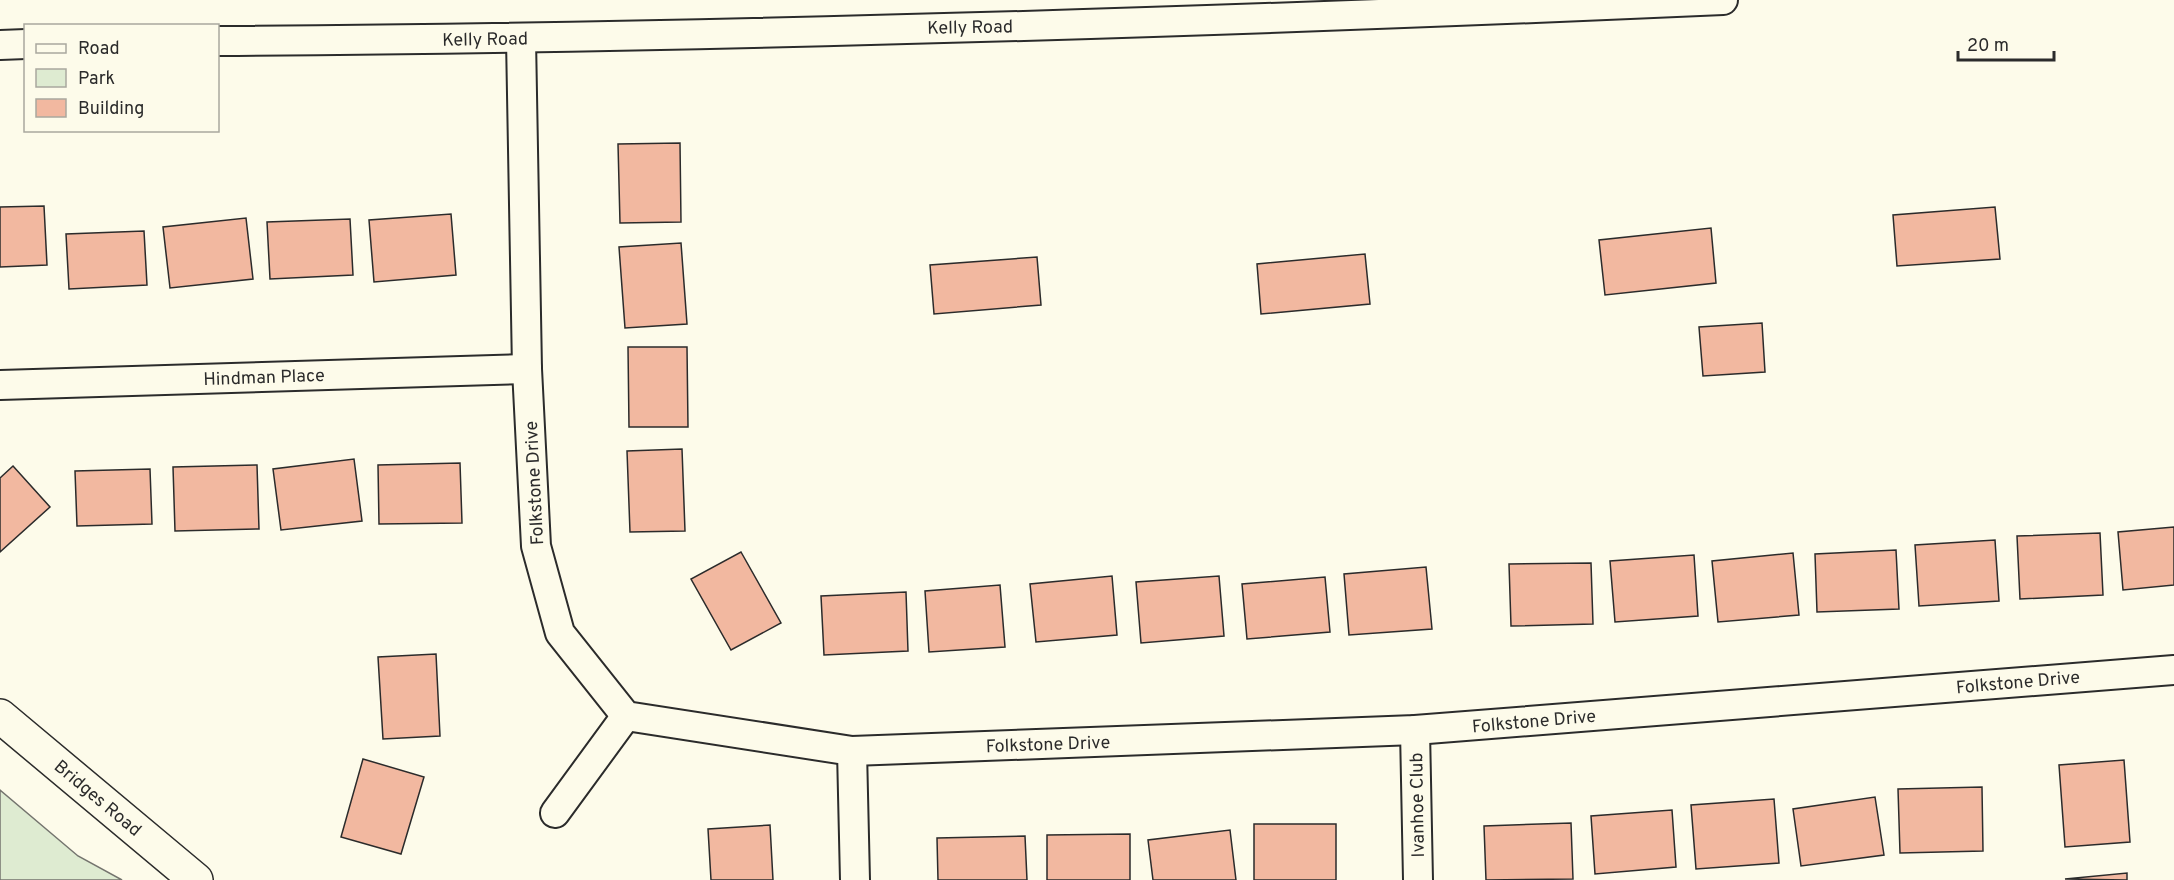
<svg xmlns="http://www.w3.org/2000/svg" width="2174" height="880" font-family="Overpass,sans-serif">
<rect width="100%" height="100%" fill="#fdfbea"/>
<!-- green -->
<polygon fill="#deebd1" stroke="#74746e" stroke-width="1.5" points="0,790 78,856 122,880 0,880"/>
<!-- building -->
<g fill="#f2b8a0" stroke="#2b2b2b" stroke-width="1.5">
<polygon points="680,143 681,222 620,223 618,144"/>
<polygon points="44,206 47,265 0,267 0,207"/>
<polygon points="1995,207 2000,259 1897,266 1893,215"/>
<polygon points="451,214 456,275 374,282 369,220"/>
<polygon points="246,218 253,279 170,288 163,227"/>
<polygon points="350,219 353,275 270,279 267,222"/>
<polygon points="1711,228 1716,283 1605,295 1599,240"/>
<polygon points="144,231 147,285 69,289 66,234"/>
<polygon points="681,243 687,324 625,328 619,247"/>
<polygon points="1365,254 1370,304 1261,314 1257,264"/>
<polygon points="1037,257 1041,305 934,314 930,265"/>
<polygon points="1762,323 1765,372 1703,376 1699,327"/>
<polygon points="628,347 687,347 688,427 629,427"/>
<polygon points="682,449 685,531 630,532 627,451"/>
<polygon points="354,459 362,521 281,530 273,469"/>
<polygon points="460,463 462,523 379,524 378,465"/>
<polygon points="257,465 259,529 175,531 173,467"/>
<polygon points="13,466 50,507 0,552 0,478"/>
<polygon points="150,469 152,524 77,526 75,471"/>
<polygon points="2174,527 2174,585 2123,590 2118,532"/>
<polygon points="2100,533 2103,595 2020,599 2017,536"/>
<polygon points="1995,540 1999,601 1919,606 1915,545"/>
<polygon points="1896,550 1899,609 1817,612 1815,554"/>
<polygon points="741,552 781,623 731,650 691,579"/>
<polygon points="1793,553 1799,615 1718,622 1712,561"/>
<polygon points="1694,555 1698,616 1615,622 1610,561"/>
<polygon points="1591,563 1593,624 1511,626 1509,564"/>
<polygon points="1426,567 1432,629 1349,635 1344,574"/>
<polygon points="1112,576 1117,635 1036,642 1030,584"/>
<polygon points="1219,576 1224,636 1141,643 1136,582"/>
<polygon points="1325,577 1330,632 1247,639 1242,584"/>
<polygon points="1000,585 1005,647 929,652 925,591"/>
<polygon points="906,592 908,651 824,655 821,596"/>
<polygon points="436,654 440,736 383,739 378,657"/>
<polygon points="363,759 424,777 401,854 341,837"/>
<polygon points="2124,760 2130,842 2065,847 2059,765"/>
<polygon points="1982,787 1983,851 1900,853 1898,789"/>
<polygon points="1875,797 1884,855 1801,866 1793,809"/>
<polygon points="1774,799 1779,863 1696,869 1691,805"/>
<polygon points="1672,810 1676,867 1595,874 1591,816"/>
<polygon points="1571,823 1573,879 1486,880 1484,826"/>
<rect x="1254" y="824" width="82" height="56"/>
<polygon points="770,825 773,880 711,880 708,829"/>
<polygon points="1230,830 1236,880 1153,880 1148,840"/>
<polygon points="1130,834 1130,880 1047,880 1047,835"/>
<polygon points="1025,836 1027,880 938,880 937,838"/>
<polygon points="2127,873 2127,880 2065,879"/>
</g>
<g fill="none" stroke-linecap="round" stroke-linejoin="round">
<defs>
<g id="minor">
<polyline points="521,39 527,369 536,546 560,633 626,716 852,751 1415,730 2174,670"/>
<path d="M 218,41 C 719,38 1221,22 1723,0"/>
<polyline points="0,45 26,44"/>
<polyline points="0,385 527,369"/>
<polyline points="1415,730 1418,880"/>
<polyline points="852,751 855,880"/>
<polyline points="555,813 626,716"/>
</g>
<polyline id="tertiary" points="0,716 196,880"/>
</defs>
<!-- minor casing -->
<use href="#minor" stroke="#2b2b2b" stroke-width="32"/>
<!-- tertiary casing -->
<use href="#tertiary" stroke="#2b2b2b" stroke-width="36"/>
<!-- minor -->
<use href="#minor" stroke="#fdfbea" stroke-width="28"/>
<!-- tertiary -->
<use href="#tertiary" stroke="#fdfbea" stroke-width="33"/>
</g>
<g text-anchor="middle" stroke-width="4.5" stroke-linejoin="round" paint-order="stroke">
<!-- street labels -->
<g font-size="18" fill="#2b2b2b" stroke="#fdfbea">
<text transform="translate(970 27) rotate(-1)" y="6">Kelly Road</text>
<text transform="translate(485 39) rotate(-1)" y="6">Kelly Road</text>
<text transform="translate(264 377) rotate(-2)" y="6">Hindman Place</text>
<text transform="translate(534 483) rotate(-93)" y="6">Folkstone Drive</text>
<text transform="translate(2018 682) rotate(-5)" y="6">Folkstone Drive</text>
<text transform="translate(1534 721) rotate(-5)" y="6">Folkstone Drive</text>
<text transform="translate(1048 744) rotate(-2)" y="6">Folkstone Drive</text>
<text transform="translate(98 798) rotate(40)" y="6">Bridges Road</text>
<text transform="translate(1417 805) rotate(-91)" y="6">Ivanhoe Club</text>
</g>
</g>
<!-- legend -->
<rect x="24" y="24" width="195" height="108" fill="#fdfbea" stroke="#a9a89e" stroke-width="1.5"/>
<rect x="36" y="44" width="30" height="9" fill="#fdfbea" stroke="#a9a89e" stroke-width="1.5"/>
<text x="78" y="54" font-size="18" fill="#2b2b2b">Road</text>
<rect x="36" y="69" width="30" height="18" fill="#deebd1" stroke="#a9a89e" stroke-width="1.5"/>
<text x="78" y="84" font-size="18" fill="#2b2b2b">Park</text>
<rect x="36" y="99" width="30" height="18" fill="#f2b8a0" stroke="#a9a89e" stroke-width="1.5"/>
<text x="78" y="114" font-size="18" fill="#2b2b2b">Building</text>
<!-- scale -->
<path d="M1958 51v9h96v-9" fill="none" stroke="#2b2b2b" stroke-width="3"/>
<text x="1967" y="51" font-size="18" fill="#2b2b2b" stroke="#fdfbea" stroke-width="4.5" paint-order="stroke">20 m</text>
</svg>
